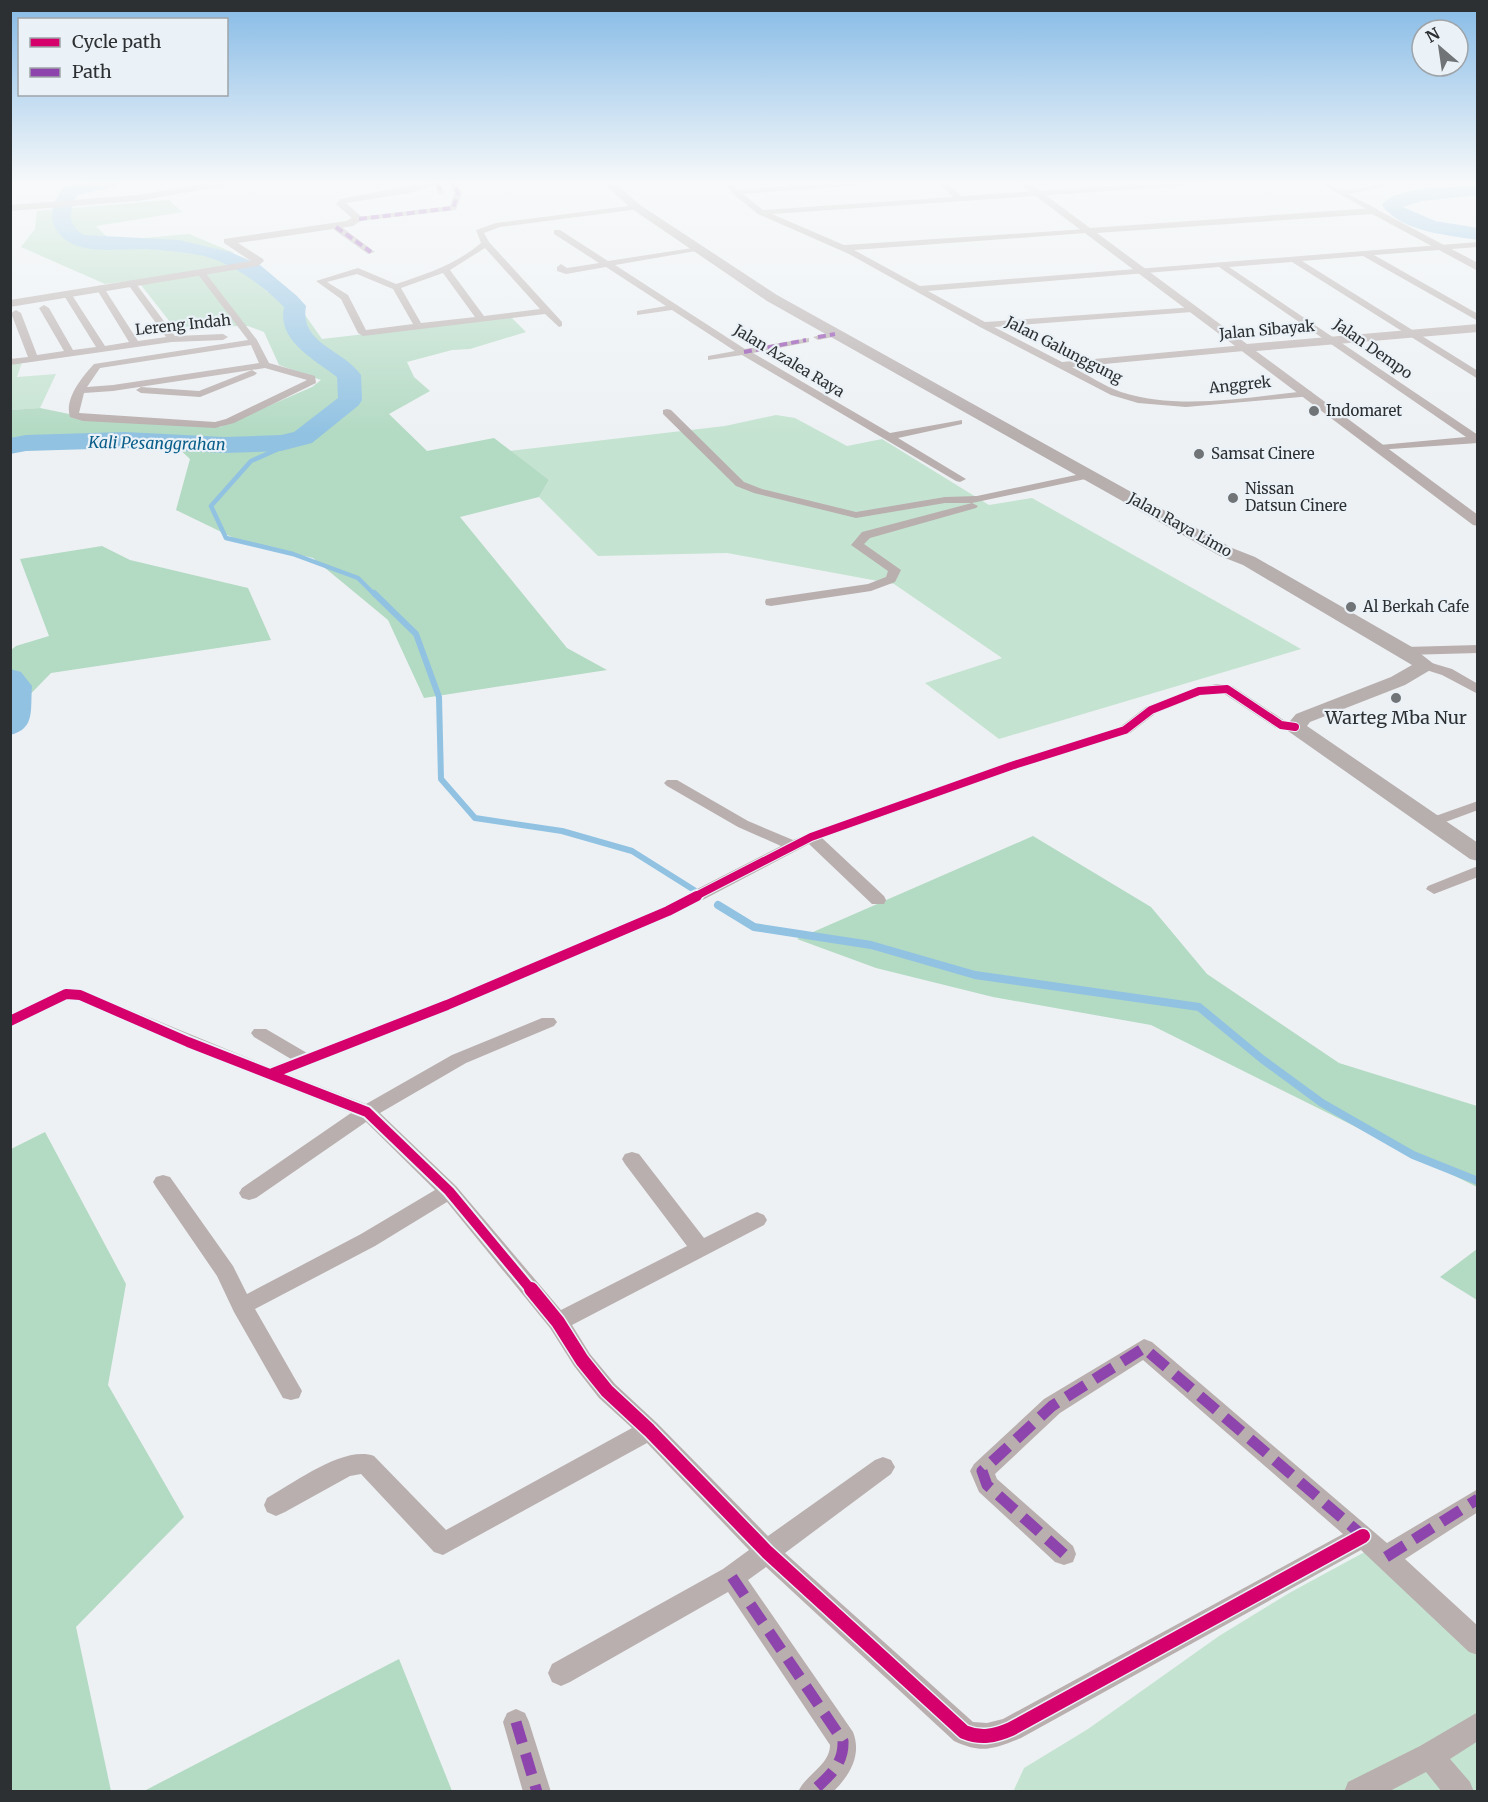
<svg xmlns="http://www.w3.org/2000/svg" width="1488" height="1802" font-family="Merriweather,serif">
<rect width="100%" height="100%" fill="#edf1f4"/>
<!-- green -->
<g fill="#c5e3d1">
<polygon points="22,362 17,377 56,374 40,408 11,410 10,364"/>
<polygon points="776,415 795,418 847,446 882,439 989,505 1032,498 1301,649 999,739 925,683 1002,658 894,584 727,553 598,556 539,497 549,480 509,451 725,426"/>
<polygon points="1372,1548 1477,1652 1477,1791 1013,1792 1024,1768 1088,1729 1219,1636 1291,1592"/>
</g>
<!-- forest -->
<g fill="#b3dac3">
<polygon points="169,200 182,212 96,226 111,241 189,234 232,252 267,292 288,291 322,339 511,317 526,332 470,349 452,350 407,362 414,377 430,391 389,414 427,451 494,438 549,480 539,497 460,517 567,648 607,670 424,698 388,620 313,558 240,541 176,510 190,459 174,444 129,435 11,439 10,410 40,408 79,416 220,427 312,387 321,380 279,365 264,332 248,326 174,327 137,280 105,284 21,247 35,229 37,211"/>
<polygon points="102,546 130,560 248,588 271,640 51,673 11,714 11,650 16,646 49,636 20,559"/>
<polygon points="1033,836 1151,907 1207,974 1339,1063 1477,1106 1477,1187 1151,1025 993,997 876,968 797,939"/>
<polygon points="45,1132 126,1284 108,1385 184,1517 76,1627 111,1791 11,1791 11,1149"/>
<polygon points="1477,1249 1477,1300 1440,1277"/>
<polygon points="399,1659 452,1791 144,1791"/>
</g>
<g fill="none" stroke-linecap="round" stroke-linejoin="round">
<!-- stream-far2 -->
<polyline stroke="#91c2e2" stroke-width="4.5" points="303,438 251,461 211,506 226,538 293,554 358,578 375,595"/>
<!-- stream-far1 -->
<polyline stroke="#91c2e2" stroke-width="6" points="374,593 416,634 439,697 441,779 475,818 562,831 632,851 694,890"/>
<!-- stream -->
<polyline stroke="#91c2e2" stroke-width="8" points="718,905 754,927 871,945 975,975 1199,1007 1262,1059 1322,1103 1413,1155 1478,1181"/>
<!-- river -->
<g fill="#91c2e2" fill-rule="evenodd">
<path d="M 87,182 L 121,182 L 118,186 L 77,195 C 69,211 67,226 84,235 L 179,240 L 230,252 L 260,265 L 297,296 L 306,306 C 299,344 343,349 361,375 L 362,400 L 359,405 L 312,443 L 281,451 L 224,453 L 125,448 L 26,451 L 10,454 L 10,438 L 26,435 L 125,432 L 224,437 L 281,435 L 294,432 L 338,398 L 337,377 C 314,359 277,341 284,307 C 261,284 235,265 204,256 C 185,252 165,250 145,249 C 117,248 73,258 56,229 C 47,215 55,199 64,187 Z"/>
<path d="M 1478,185 L 1478,195 L 1422,201 L 1403,207 L 1435,221 L 1478,228 L 1478,240 C 1447,235 1401,232 1382,205 C 1395,186 1455,188 1478,185 Z"/>
<path d="M 10,669 L 21,672 L 32,686 C 30,709 36,729 10,735 Z"/>
</g>
<!-- minor -->
<g fill="#b9afae" fill-rule="evenodd">
<polygon points="434,182 440,182 444,194 438,194"/>
<polygon points="449,182 457,182 462,193 456,210 359,221 355,219 359,217 450,206 454,193"/>
<path d="M 724,182 L 732,182 L 738,190 L 844,182 L 879,182 L 875,184 L 743,194 L 763,210 L 953,197 L 937,182 L 945,182 L 962,196 L 1178,182 L 1216,182 L 1212,184 L 772,214 L 844,245 L 1086,229 L 1090,231 L 1086,233 L 854,250 L 920,286 L 1478,242 L 1478,247 L 1374,255 L 1478,314 L 1478,321 L 1363,256 L 1302,261 L 1478,371 L 1478,379 L 1292,262 L 1229,267 L 1478,435 L 1478,443 L 1376,450 L 1375,448 L 1380,445 L 1466,437 L 1219,267 L 928,291 L 985,322 L 1195,307 L 1197,309 L 1192,312 L 994,327 L 1062,362 L 1244,345 L 1249,348 L 1244,351 L 1072,367 C 1088,375 1104,386 1121,392 C 1181,411 1247,397 1308,391 L 1312,392 L 1312,396 L 1186,407 L 1138,403 L 1111,395 L 980,327 L 849,254 L 758,214 L 733,194 Z"/>
<path d="M 1317,182 C 1329,182 1336,190 1345,190 C 1365,189 1384,182 1404,182 L 1348,194 L 1377,209 L 1378,211 L 1374,213 Z"/>
<path d="M 636,205 L 639,205 L 639,209 L 500,227 L 484,233 L 489,242 L 562,322 L 562,326 L 559,327 L 545,314 L 363,336 L 358,333 L 341,299 L 316,281 L 358,268 L 396,284 C 427,274 456,264 481,243 L 476,230 L 496,223 ZM 485,248 L 540,309 L 484,316 L 450,270 ZM 443,273 L 475,317 L 421,323 L 401,288 ZM 357,274 L 393,289 L 413,324 L 366,330 L 348,295 L 327,282 Z"/>
<polygon points="333,225 339,225 375,252 368,254 333,229"/>
<polygon points="554,230 560,230 608,261 699,247 699,251 696,251 615,265 745,349 809,338 809,342 753,353 890,433 962,420 962,424 898,438 966,479 960,482 956,481 742,355 708,360 708,356 735,351 672,310 637,315 637,311 666,306 606,267 566,274 557,271 557,267 561,264 567,268 599,263 554,234"/>
<path d="M 201,270 L 204,271 L 257,340 L 269,363 L 315,376 L 316,383 L 234,423 L 215,428 L 83,421 L 70,417 C 64,399 82,377 94,364 L 248,340 L 197,273 ZM 251,345 L 259,363 L 113,385 L 87,387 L 100,368 ZM 265,368 L 307,380 L 226,419 L 215,422 L 79,413 L 84,393 L 113,391 Z"/>
<polygon points="131,280 134,281 175,336 223,334 228,337 223,340 172,342 10,365 10,359 28,357 11,313 16,310 21,313 37,355 64,351 39,308 44,305 49,308 73,350 96,347 63,294 67,291 70,292 105,346 129,342 96,288 100,285 104,288 138,341 166,337 127,283"/>
<polygon points="835,331 838,332 838,336 818,340 813,337"/>
<polygon points="252,370 257,373 255,375 200,397 141,393 136,390 141,387 199,391"/>
<polygon points="667,409 671,410 744,482 762,489 856,512 945,497 977,496 1090,472 1096,475 1090,478 972,503 978,506 976,508 870,538 864,544 901,570 895,582 871,591 771,606 766,605 765,602 766,599 868,584 886,577 888,571 851,545 862,532 972,503 945,503 856,518 754,493 736,486 663,414 663,410"/>
<polygon points="1478,645 1478,653 1405,655 1398,651 1405,647"/>
<polygon points="1425,661 1452,669 1478,684 1478,694 1442,675 1420,668 1418,665"/>
<path d="M 1217,684 L 1232,686 L 1285,721 L 1300,724 L 1302,727 L 1295,731 L 1276,728 L 1223,693 L 1202,695 L 1156,713 L 1130,733 L 1016,769 L 822,838 L 884,896 L 886,900 L 884,904 L 872,904 L 809,844 L 674,915 L 453,1009 L 288,1074 L 366,1104 L 452,1055 L 542,1018 L 554,1018 L 557,1022 L 554,1026 L 466,1063 L 380,1113 L 456,1186 L 561,1310 L 687,1246 L 625,1164 L 622,1159 L 625,1154 L 632,1152 L 639,1154 L 704,1238 L 750,1215 L 757,1212 L 764,1215 L 767,1220 L 764,1225 L 572,1325 L 590,1354 L 615,1384 L 657,1423 L 768,1536 L 875,1460 L 883,1457 L 891,1460 L 895,1467 L 891,1474 L 785,1553 L 973,1722 L 987,1723 L 1003,1719 L 1343,1534 L 1143,1360 L 1060,1413 L 995,1474 L 997,1479 L 1073,1546 L 1076,1554 L 1073,1562 L 1064,1565 L 1055,1562 L 979,1492 L 970,1471 L 974,1464 L 1044,1399 L 1144,1339 L 1152,1342 L 1387,1543 L 1478,1489 L 1478,1512 L 1405,1559 L 1478,1626 L 1478,1655 L 1469,1652 L 1361,1550 L 1021,1738 C 993,1749 982,1754 954,1741 L 766,1567 L 748,1580 L 853,1732 C 862,1755 850,1775 833,1792 L 798,1792 C 806,1774 830,1765 830,1745 L 728,1592 L 570,1682 L 561,1686 L 552,1682 L 548,1673 L 552,1664 L 723,1569 L 749,1550 L 647,1443 L 443,1555 L 434,1552 L 361,1474 L 350,1476 L 285,1512 L 276,1516 L 267,1512 L 264,1505 L 267,1498 C 294,1483 344,1445 374,1456 L 446,1530 L 632,1428 L 599,1398 L 574,1366 L 550,1328 L 447,1202 L 375,1246 L 255,1309 L 302,1391 L 299,1398 L 291,1400 L 283,1398 L 234,1312 L 217,1276 L 156,1187 L 153,1182 L 156,1177 L 163,1175 L 170,1177 L 233,1266 L 247,1294 L 361,1234 L 435,1190 L 366,1122 L 256,1198 L 249,1200 L 242,1198 L 239,1193 L 242,1188 L 351,1113 L 182,1046 L 77,1000 L 68,1000 L 10,1027 L 10,1014 L 60,990 L 80,989 L 270,1067 L 291,1059 L 254,1037 L 251,1033 L 254,1029 L 266,1029 L 307,1053 L 441,1001 L 662,907 L 781,846 L 738,827 L 667,786 L 664,783 L 667,780 L 677,780 L 748,821 L 793,840 L 1006,763 L 1120,727 L 1146,707 L 1194,688 Z"/>
<polygon points="1478,801 1478,810 1432,827 1424,822 1427,819"/>
<polygon points="1478,866 1478,877 1434,894 1426,889 1428,886"/>
<polygon points="516,1709 525,1713 529,1722 551,1792 523,1792 503,1722 507,1713"/>
<polygon points="1478,1712 1478,1741 1450,1759 1470,1782 1474,1792 1442,1792 1426,1772 1388,1792 1344,1792 1348,1782 1420,1746"/>
</g>
<!-- tertiary -->
<g fill="#b9afae" fill-rule="evenodd">
<polygon points="212,182 233,182 228,185 138,201 10,211 10,205 138,195"/>
<polygon points="430,182 446,182 410,193 346,203 364,219 353,226 238,243 263,259 264,261 258,266 10,307 10,300 251,261 224,243 224,239 346,221 352,218 336,204 340,199"/>
<polygon points="1017,182 1028,182 1090,228 1374,208 1478,263 1478,271 1372,214 1097,233 1247,344 1478,324 1478,332 1256,351 1478,515 1478,526 1473,525"/>
</g>
<!-- secondary -->
<polygon fill="#b7aeae" fill-rule="evenodd" points="602,182 614,182 640,205 777,295 1232,548 1255,557 1412,647 1435,665 1432,669 1405,685 1310,722 1307,726 1478,843 1478,861 1470,859 1288,731 1285,727 1296,714 1391,677 1412,665 1243,565 1220,556 767,301 632,209"/>
<!-- quiet-far1 -->
<g stroke="#8e44ad" stroke-width="4" stroke-dasharray="8 4" stroke-linecap="butt">
<polyline points="437,183 441,192"/>
<polyline points="359,219 453,208 458,193 453,182"/>
<polyline points="336,227 371,252"/>
<polyline points="818,337 835,334"/>
<polyline points="744,352 806,340"/>
</g>
<!-- quiet -->
<g stroke="#8e44ad" stroke-width="11" stroke-dasharray="22 11" stroke-linecap="butt">
<polyline points="1064,1554 987,1485 982,1471 1052,1406 1144,1348 1363,1536"/>
<polyline points="1386,1557 1478,1499"/>
<path d="M 732,1577 L 843,1741 C 844,1765 828,1777 812,1792"/>
<polyline points="516,1722 537,1792"/>
</g>
<defs>
<polyline id="cycleway-far2" points="694,897 811,837 1011,766 1125,730 1151,710 1199,691 1227,689 1281,725 1295,727"/>
<g id="cycleway-far1">
<polyline points="10,1021 66,994 80,995 188,1042 367,1112 449,1191 532,1291"/>
<polyline points="273,1073 447,1005 668,911 697,896"/>
</g>
<path id="cycleway" d="M 531,1289 L 558,1322 L 582,1360 L 607,1391 L 649,1430 L 767,1552 L 964,1732 C 981,1739 995,1736 1011,1729 L 1363,1536"/>
</defs>
<!-- cycleway-far2 casing -->
<use href="#cycleway-far2" stroke="#eaf1f7" stroke-width="10"/>
<!-- cycleway-far1 casing -->
<use href="#cycleway-far1" stroke="#eaf1f7" stroke-width="14"/>
<!-- cycleway casing -->
<use href="#cycleway" stroke="#eaf1f7" stroke-width="17"/>
<!-- cycleway-far2 -->
<use href="#cycleway-far2" stroke="#d6006c" stroke-width="8"/>
<!-- cycleway-far1 -->
<use href="#cycleway-far1" stroke="#d6006c" stroke-width="10"/>
<!-- cycleway -->
<use href="#cycleway" stroke="#d6006c" stroke-width="14"/>
</g>
<!-- sky -->
<linearGradient id="sky" x2="0" y2="1"><stop stop-color="#85bae6"/><stop offset="0.42" stop-color="#f7f9fa"/><stop offset="1" stop-color="#f7f9fa" stop-opacity="0"/></linearGradient>
<rect width="1488" height="434" fill="url(#sky)"/>
<!-- markers -->
<g fill="#707476" stroke="#eaf1f7" stroke-width="2">
<circle cx="1314" cy="411" r="6"/>
<circle cx="1199" cy="454" r="6"/>
<circle cx="1233" cy="498" r="6"/>
<circle cx="1351" cy="607" r="6"/>
<circle cx="1396" cy="698" r="6"/>
</g>
<g text-anchor="middle" stroke-width="4.5" stroke-linejoin="round" paint-order="stroke">
<!-- far-street labels -->
<g font-size="15" fill="#2d3032" stroke="#eaf1f7">
<text transform="translate(183 325) rotate(-6)" y="5">Lereng Indah</text>
<text transform="translate(1267 330) rotate(-5)" y="5">Jalan Sibayak</text>
<text transform="translate(1373 349) rotate(35)" y="5">Jalan Dempo</text>
<text transform="translate(1064 350) rotate(27)" y="5">Jalan Galunggung</text>
<text transform="translate(789 361) rotate(31)" y="5">Jalan Azalea Raya</text>
<text transform="translate(1240 385) rotate(-6)" y="5">Anggrek</text>
<text transform="translate(1180 525) rotate(29)" y="5">Jalan Raya Limo</text>
</g>
<!-- far-poi labels -->
<g font-size="15" fill="#2d3032" stroke="#eaf1f7" text-anchor="start">
<text x="1326" y="416">Indomaret</text>
<text x="1211" y="459">Samsat Cinere</text>
<text x="1245" y="494">Nissan<tspan x="1245" dy="17">Datsun Cinere</tspan></text>
<text x="1363" y="612">Al Berkah Cafe</text>
</g>
<!-- far-water labels -->
<g font-size="16" font-style="italic" fill="#085e89" stroke="#eaf1f7">
<text transform="translate(157 443) rotate(1)" y="6">Kali Pesanggrahan</text>
</g>
<!-- poi labels -->
<g font-size="18" fill="#2d3032" stroke="#eaf1f7">
<text x="1396" y="724">Warteg Mba Nur</text>
</g>
</g>
<!-- border -->
<rect width="1488" height="1802" fill="none" stroke="#2d3032" stroke-width="24"/>
<!-- legend -->
<rect x="18" y="18" width="210" height="78" fill="#eaf1f7" stroke="#9ea4a8" stroke-width="1.5"/>
<rect x="30" y="38" width="30" height="9" fill="#d6006c" stroke="#9ea4a8" stroke-width="1.5"/>
<text x="72" y="48" font-size="18" fill="#2d3032">Cycle path</text>
<rect x="30" y="68" width="30" height="9" fill="#8e44ad" stroke="#9ea4a8" stroke-width="1.5"/>
<text x="72" y="78" font-size="18" fill="#2d3032">Path</text>
<!-- north arrow -->
<g transform="translate(1440 48) rotate(331)"><circle r="28" fill="#eaf1f7" stroke="#9ea4a8" stroke-width="1.5"/>
<path d="M0-4.5L10 22L0 15L-10 22Z" fill="#707476"/>
<text y="-9" font-size="16" font-weight="bold" text-anchor="middle" fill="#2d3032">N</text>
</g>
</svg>
